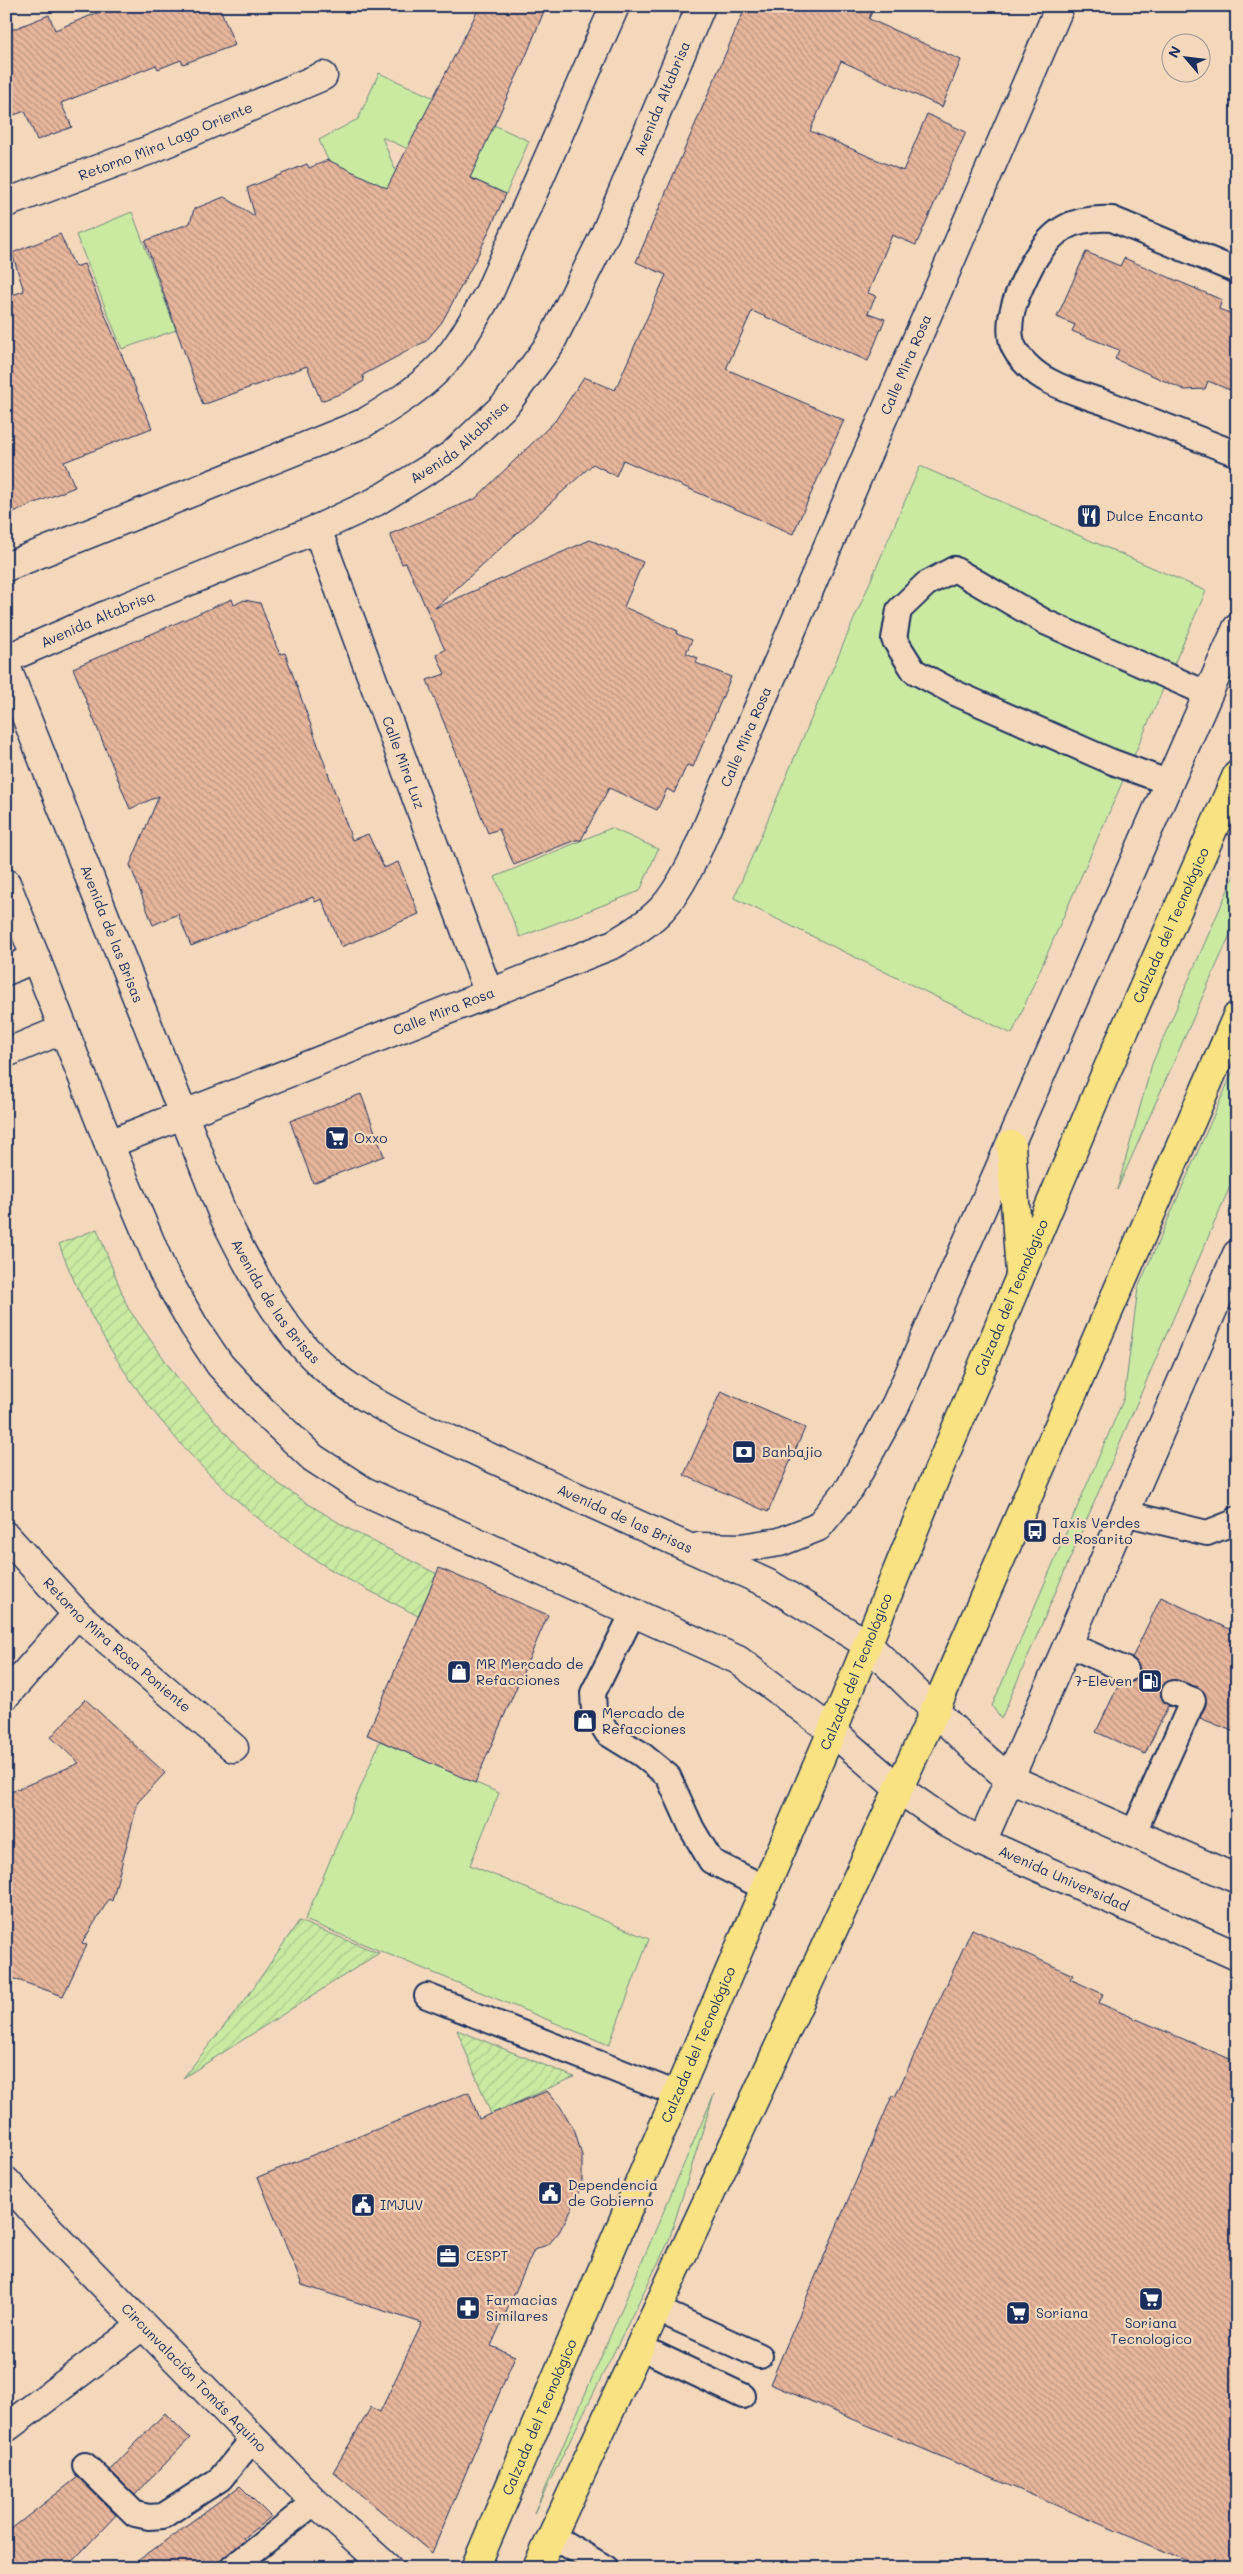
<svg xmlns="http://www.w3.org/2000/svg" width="1243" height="2574" font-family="Mali,sans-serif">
<defs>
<pattern id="garden-furrows" width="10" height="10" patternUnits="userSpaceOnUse" patternTransform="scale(1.25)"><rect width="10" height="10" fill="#caeaa2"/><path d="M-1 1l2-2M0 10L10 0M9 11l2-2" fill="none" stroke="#adc98e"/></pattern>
<pattern id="building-back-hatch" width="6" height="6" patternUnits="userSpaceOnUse" patternTransform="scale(1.25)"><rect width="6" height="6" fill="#e7b59b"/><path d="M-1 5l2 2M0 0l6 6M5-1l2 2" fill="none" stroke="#ba9482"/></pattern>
</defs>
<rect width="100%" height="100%" fill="#f4d8bb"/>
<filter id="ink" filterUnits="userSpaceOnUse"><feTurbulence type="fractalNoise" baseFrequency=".02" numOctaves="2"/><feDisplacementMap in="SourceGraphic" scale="10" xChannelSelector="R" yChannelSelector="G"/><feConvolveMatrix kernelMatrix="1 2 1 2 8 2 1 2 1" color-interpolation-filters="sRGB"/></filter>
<g filter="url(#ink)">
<!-- grass -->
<g fill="#caeaa2" stroke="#728c80">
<polygon points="379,73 529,141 506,194 382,137 419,230 369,252 319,140 358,119"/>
<polygon points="132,212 176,330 122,349 76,235"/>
<polygon points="920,466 1206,591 1012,1034 734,898"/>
<polygon points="611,828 658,849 640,891 520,937 495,877"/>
<polygon points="1237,869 1237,919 1117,1190 1152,1064"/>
<polygon points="1237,1062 1237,1170 1001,1719 992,1706 1124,1398 1138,1288"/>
<polygon points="380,1741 499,1793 470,1865 649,1939 609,2045 305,1920"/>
<polygon points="714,2094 668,2243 534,2513"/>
</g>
<!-- garden -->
<g fill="url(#garden-furrows)" stroke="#728c80">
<path d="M 97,1229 L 128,1308 L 179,1380 L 239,1448 L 279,1484 L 310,1505 L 349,1529 L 437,1574 L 418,1616 C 387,1599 354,1584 325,1566 C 206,1492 108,1375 59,1244 Z"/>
<polygon points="299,1921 379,1953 183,2078 245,2000"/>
<polygon points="457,2030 574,2077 491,2114"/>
</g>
<!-- building -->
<g fill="url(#building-back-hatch)" stroke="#1b2f5e">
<polygon points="114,6 219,6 235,45 183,64 181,60 158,69 156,65 61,103 72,127 37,140 25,111 6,118 6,32 49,15 55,30"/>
<polygon points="480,6 546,6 526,56 470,178 506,194 477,257 442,322 426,341 363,375 364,381 345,392 321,401 307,366 203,405 145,241 190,223 194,209 224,197 255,216 247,188 307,164 309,168 328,160 387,188"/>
<polygon points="746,6 874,6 869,19 961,60 942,107 841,61 810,131 903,171 927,114 966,132 916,245 892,235 868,293 876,296 868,313 885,319 868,361 752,311 726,369 844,420 793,534 623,460 616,476 593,464 435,608 590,540 643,562 624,607 678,631 677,634 692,640 686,653 698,658 696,663 731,677 693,767 687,765 674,793 667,789 657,810 609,788 581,840 575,840 514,865 499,829 488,833 427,680 445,674 436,654 445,650 406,563 402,564 390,534 475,499 555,421 584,377 615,390 666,275 636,262"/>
<polygon points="60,234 75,267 84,264 152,428 64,462 75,487 6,515 6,297 24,291 12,253"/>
<polygon points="1086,252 1120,266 1124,258 1222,300 1219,309 1237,316 1237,393 1208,381 1205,389 1185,390 1115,359 1119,350 1072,331 1075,325 1057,317"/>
<polygon points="232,599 234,605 244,600 260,603 277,648 281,654 285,653 352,840 368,834 384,868 398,862 419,914 341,947 322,899 315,902 313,897 191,946 178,914 153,925 130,865 159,796 130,809 73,668"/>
<polygon points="361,1094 384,1156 313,1183 290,1121"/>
<polygon points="721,1391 805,1428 768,1512 684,1475"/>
<polygon points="439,1568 548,1615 475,1783 367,1735"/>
<polygon points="1161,1597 1237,1633 1237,1733 1200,1718 1206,1705 1204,1692 1198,1687 1171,1680 1165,1683 1160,1695 1164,1702 1174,1708 1168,1706 1145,1754 1096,1732 1120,1682 1128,1684 1138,1676 1140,1668 1132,1658"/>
<polygon points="85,1699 165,1773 138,1802 112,1901 109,1899 82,1943 87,1945 63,1996 6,1976 6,1794 79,1763 51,1737"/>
<polygon points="972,1929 1073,1975 1070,1979 1103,1994 1099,2003 1237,2062 1237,2568 1204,2568 770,2384 892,2096 895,2097"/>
<polygon points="547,2091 560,2106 575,2131 582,2156 582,2183 572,2208 559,2232 549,2244 534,2250 491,2346 515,2356 432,2553 333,2472 371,2407 380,2412 422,2323 302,2285 258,2177 469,2092 479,2119"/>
<polygon points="165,2413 190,2438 135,2495 110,2470"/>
<polygon points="78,2477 116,2515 66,2568 6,2568 6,2533"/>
<polygon points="240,2486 271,2517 243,2538 245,2540 223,2558 219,2568 128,2568"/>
</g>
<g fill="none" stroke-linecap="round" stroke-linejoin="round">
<defs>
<g id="service">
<path d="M 1237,271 L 1112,219 C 1072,217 1052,229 1032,264 C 1020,287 1005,317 1012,343 C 1017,358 1035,374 1049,381 C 1067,391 1089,397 1109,404 C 1152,421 1194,437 1237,454"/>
<polyline points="1167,782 1110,761 955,693 914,671 894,639 899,610 926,584 954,569 1045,622 1208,694"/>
<polyline points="1124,1513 1207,1533 1235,1522 1237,1519"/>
<polyline points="633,1613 593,1693 594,1711 607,1733 641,1754 668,1776 692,1829 711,1861 765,1888"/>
<polyline points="1067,1644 1126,1670"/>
<polyline points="1133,1834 1193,1700 1174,1693"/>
<polyline points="427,1996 677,2094"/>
<polyline points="656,2309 760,2356"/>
<polyline points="640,2347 743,2396"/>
<polyline points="85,2465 135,2514 149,2517 163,2516 220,2479 253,2439"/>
<polyline points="552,2536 606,2568"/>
<polyline points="232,2568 315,2502"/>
</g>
<g id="minor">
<path id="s1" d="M 6,203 L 147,151 L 323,76"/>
<path id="s2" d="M 317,529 L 489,994"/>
<path id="s3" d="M 109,1144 L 614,944 C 657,919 671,905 693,860 L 1060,6"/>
<path id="s4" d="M 6,1536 L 77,1614 L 234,1748"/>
<polyline points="6,1695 77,1614"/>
<path id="s5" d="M 6,2181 L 51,2231 L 315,2502 L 388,2568"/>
<polyline points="6,2428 142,2326"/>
</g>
<g id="tertiary">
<path d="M 6,567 L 364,423 C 389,408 413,393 434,373 C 457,352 473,320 489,293 L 615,6"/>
<path id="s6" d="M 6,659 L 106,615 L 317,529 L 375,502 L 452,455 L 506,404 L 550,344 L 605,234 L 701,6"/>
<path id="s7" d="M 6,666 L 223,1215 C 249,1268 281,1330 326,1369 C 349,1389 377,1404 403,1418 L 769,1584 L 867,1644 L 970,1745 L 1008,1778 L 1237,1879"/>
<path id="s8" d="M 6,883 L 109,1144 L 163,1272 L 194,1326 L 220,1365 L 263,1411 L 313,1458 L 364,1491 L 738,1660 L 832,1731 L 899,1789 L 949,1824 L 982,1842 L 1237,1956"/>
<polyline points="6,971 36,958"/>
<polyline points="6,1053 64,1029"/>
<polyline points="699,1547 741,1548 780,1542 818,1527 850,1488 896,1404 1237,628"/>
<polyline points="982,1842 1237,1254"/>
</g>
<g id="primary">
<polyline points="1011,1145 1020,1273"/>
<path id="s9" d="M 475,2568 L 832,1731 L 931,1488 L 1104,1077 L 1237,775"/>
<polyline points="537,2568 935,1710 1237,1016"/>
</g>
</defs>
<!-- service casing -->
<use href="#service" stroke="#1b2f5e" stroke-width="28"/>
<!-- minor casing -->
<use href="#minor" stroke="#1b2f5e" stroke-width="31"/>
<!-- tertiary casing -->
<use href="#tertiary" stroke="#1b2f5e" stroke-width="31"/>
<!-- primary casing -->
<use href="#primary" stroke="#1b2f5e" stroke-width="31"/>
<!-- service -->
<use href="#service" stroke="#f4d8bb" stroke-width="24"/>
<!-- minor -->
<use href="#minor" stroke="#f4d8bb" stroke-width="28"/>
<!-- tertiary -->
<use href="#tertiary" stroke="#f4d8bb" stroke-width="28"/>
<!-- primary -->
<use href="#primary" stroke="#f8e281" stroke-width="28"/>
</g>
</g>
<!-- icons -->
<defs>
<symbol id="restaurant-square" viewBox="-11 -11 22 22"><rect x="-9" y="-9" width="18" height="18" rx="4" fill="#1b2f5e" stroke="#f4d8bb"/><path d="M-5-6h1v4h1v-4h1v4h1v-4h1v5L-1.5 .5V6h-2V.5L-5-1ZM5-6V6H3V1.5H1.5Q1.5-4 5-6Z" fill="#fff"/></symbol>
<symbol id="supermarket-square" viewBox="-11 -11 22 22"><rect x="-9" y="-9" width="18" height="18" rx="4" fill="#1b2f5e" stroke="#f4d8bb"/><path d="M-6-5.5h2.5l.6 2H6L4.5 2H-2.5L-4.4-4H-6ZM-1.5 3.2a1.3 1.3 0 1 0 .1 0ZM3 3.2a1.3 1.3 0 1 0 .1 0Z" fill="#fff"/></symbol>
<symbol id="bank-square" viewBox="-11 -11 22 22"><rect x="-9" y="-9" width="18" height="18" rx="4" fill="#1b2f5e" stroke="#f4d8bb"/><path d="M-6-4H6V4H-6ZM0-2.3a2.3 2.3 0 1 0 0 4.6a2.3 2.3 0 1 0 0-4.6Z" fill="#fff"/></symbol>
<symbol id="bus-square" viewBox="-11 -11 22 22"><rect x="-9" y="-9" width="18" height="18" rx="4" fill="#1b2f5e" stroke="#f4d8bb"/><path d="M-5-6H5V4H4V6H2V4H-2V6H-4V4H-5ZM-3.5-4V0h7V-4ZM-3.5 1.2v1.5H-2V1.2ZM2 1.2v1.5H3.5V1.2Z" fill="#fff"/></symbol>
<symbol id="shop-square" viewBox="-11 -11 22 22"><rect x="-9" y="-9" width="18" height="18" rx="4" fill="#1b2f5e" stroke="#f4d8bb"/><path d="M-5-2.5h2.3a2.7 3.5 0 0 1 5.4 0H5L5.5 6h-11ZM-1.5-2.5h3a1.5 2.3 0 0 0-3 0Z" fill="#fff"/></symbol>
<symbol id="fuel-square" viewBox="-11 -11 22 22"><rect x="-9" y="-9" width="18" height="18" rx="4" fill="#1b2f5e" stroke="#f4d8bb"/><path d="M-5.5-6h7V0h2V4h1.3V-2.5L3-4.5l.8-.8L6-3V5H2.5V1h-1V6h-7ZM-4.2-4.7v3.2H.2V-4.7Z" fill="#fff"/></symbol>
<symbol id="civic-square" viewBox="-11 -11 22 22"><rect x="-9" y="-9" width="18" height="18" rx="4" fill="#1b2f5e" stroke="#f4d8bb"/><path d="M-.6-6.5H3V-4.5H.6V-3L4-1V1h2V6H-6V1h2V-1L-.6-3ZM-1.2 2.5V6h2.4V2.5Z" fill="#fff"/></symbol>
<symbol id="office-square" viewBox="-11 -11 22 22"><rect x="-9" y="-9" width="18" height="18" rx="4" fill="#1b2f5e" stroke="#f4d8bb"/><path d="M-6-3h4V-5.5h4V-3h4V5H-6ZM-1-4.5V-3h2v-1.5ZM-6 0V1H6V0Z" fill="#fff"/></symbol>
<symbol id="pharmacy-square" viewBox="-11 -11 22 22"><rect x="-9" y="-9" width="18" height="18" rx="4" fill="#1b2f5e" stroke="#f4d8bb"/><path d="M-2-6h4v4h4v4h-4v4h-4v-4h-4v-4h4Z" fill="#fff"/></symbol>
</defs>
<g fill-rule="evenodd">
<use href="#restaurant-square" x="1075" y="502" width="28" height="28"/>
<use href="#supermarket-square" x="323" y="1124" width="28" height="28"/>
<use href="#bank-square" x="730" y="1438" width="28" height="28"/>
<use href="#bus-square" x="1021" y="1517" width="28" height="28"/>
<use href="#shop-square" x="445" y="1658" width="28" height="28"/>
<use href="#fuel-square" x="1136" y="1667" width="28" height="28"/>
<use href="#shop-square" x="571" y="1707" width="28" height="28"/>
<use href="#civic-square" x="536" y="2179" width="28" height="28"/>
<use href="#civic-square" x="349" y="2191" width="28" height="28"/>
<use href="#office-square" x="434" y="2242" width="28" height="28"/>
<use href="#supermarket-square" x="1137" y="2285" width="28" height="28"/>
<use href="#pharmacy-square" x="454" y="2294" width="28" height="28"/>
<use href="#supermarket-square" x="1004" y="2299" width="28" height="28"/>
</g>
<g text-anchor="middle" stroke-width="4.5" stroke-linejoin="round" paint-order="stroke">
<!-- street labels -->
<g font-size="14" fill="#1b2f5e" stroke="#f4d8bb">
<text dy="5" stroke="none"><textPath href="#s6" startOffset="910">Avenida Altabrisa</textPath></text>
<text dy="5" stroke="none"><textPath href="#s1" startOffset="171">Retorno Mira Lago Oriente</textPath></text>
<text dy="5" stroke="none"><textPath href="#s3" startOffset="1200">Calle Mira Rosa</textPath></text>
<text dy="5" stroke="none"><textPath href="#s6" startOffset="505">Avenida Altabrisa</textPath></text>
<text dy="5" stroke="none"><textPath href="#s6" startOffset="100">Avenida Altabrisa</textPath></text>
<text dy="5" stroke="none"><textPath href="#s3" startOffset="795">Calle Mira Rosa</textPath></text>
<text dy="5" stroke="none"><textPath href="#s2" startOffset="249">Calle Mira Luz</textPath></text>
<text dy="5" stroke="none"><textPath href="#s9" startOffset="1784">Calzada del Tecnológico</textPath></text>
<text dy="5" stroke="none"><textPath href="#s7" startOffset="288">Avenida de las Brisas</textPath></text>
<text dy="5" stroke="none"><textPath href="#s3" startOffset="360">Calle Mira Rosa</textPath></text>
<text dy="5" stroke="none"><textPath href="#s9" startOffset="1379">Calzada del Tecnológico</textPath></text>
<text dy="5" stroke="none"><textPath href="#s7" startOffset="692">Avenida de las Brisas</textPath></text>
<text dy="5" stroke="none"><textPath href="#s7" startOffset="1112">Avenida de las Brisas</textPath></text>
<text dy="5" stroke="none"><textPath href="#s4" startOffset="156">Retorno Mira Rosa Poniente</textPath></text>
<text dy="5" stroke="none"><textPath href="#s9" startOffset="974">Calzada del Tecnológico</textPath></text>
<text dy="5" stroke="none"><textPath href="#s8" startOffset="1526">Avenida Universidad</textPath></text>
<text dy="5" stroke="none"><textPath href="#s9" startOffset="569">Calzada del Tecnológico</textPath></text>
<text dy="5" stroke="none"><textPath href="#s5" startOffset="272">Circunvalación Tomás Aquino</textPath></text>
<text dy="5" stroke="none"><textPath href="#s9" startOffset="164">Calzada del Tecnológico</textPath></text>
</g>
<!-- poi labels -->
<g font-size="14" fill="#1b2f5e" stroke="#f4d8bb" text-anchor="start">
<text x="1106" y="521">Dulce Encanto</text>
<text x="354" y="1143">Oxxo</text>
<text x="762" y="1457">Banbajio</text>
<text x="1052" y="1528">Taxis Verdes<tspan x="1052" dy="16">de Rosarito</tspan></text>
<text x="476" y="1669">MR Mercado de<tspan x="476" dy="16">Refacciones</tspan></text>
<text x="1132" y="1686" text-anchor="end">7-Eleven</text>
<text x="602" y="1718">Mercado de<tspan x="602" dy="16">Refacciones</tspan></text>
<text x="568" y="2190">Dependencia<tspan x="568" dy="16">de Gobierno</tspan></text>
<text x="380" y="2210">IMJUV</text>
<text x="466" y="2261">CESPT</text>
<text x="486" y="2305">Farmacias<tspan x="486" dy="16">Similares</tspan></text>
<text x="1036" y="2318">Soriana</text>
<text x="1151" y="2328" text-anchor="middle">Soriana<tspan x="1151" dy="16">Tecnologico</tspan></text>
</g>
</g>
<!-- margin -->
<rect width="1243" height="2574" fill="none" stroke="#f4d8bb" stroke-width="25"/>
<rect x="12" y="12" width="1218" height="2549" fill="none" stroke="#1b2f5e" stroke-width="2" filter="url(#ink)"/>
<!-- north arrow -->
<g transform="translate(1186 58) rotate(298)"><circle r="24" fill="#f4d8bb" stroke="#9d9496"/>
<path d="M0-4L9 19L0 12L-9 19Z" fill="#1b2f5e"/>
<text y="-8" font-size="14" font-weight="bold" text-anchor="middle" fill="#1b2f5e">N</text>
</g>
</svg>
